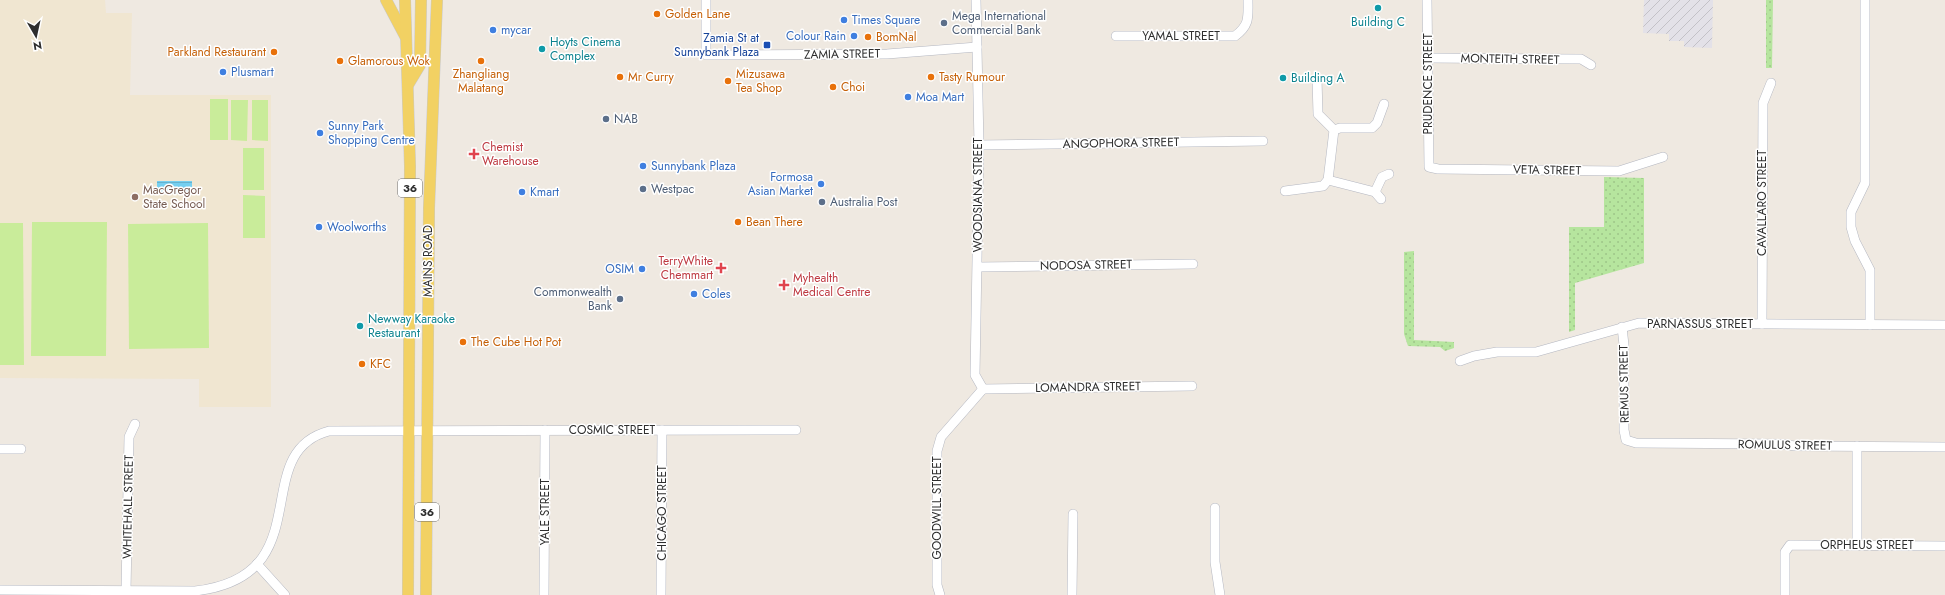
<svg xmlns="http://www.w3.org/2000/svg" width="1945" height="595" font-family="Jost,sans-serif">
<defs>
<pattern id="industrial-furrows" width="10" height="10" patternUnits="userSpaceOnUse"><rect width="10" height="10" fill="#e3e1e8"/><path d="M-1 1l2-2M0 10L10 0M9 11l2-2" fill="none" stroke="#c3c1c7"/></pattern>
<pattern id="grass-dots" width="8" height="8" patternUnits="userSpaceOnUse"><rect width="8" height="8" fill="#b6e59e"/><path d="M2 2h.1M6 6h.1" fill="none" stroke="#9dc588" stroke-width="1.8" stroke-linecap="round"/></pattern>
<pattern id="water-rules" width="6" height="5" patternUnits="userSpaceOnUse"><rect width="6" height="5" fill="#75cff0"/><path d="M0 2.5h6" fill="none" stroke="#66b2ce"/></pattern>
</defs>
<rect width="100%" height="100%" fill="#efe9e1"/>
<!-- industrial -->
<polygon fill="url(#industrial-furrows)" points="1644,0 1713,0 1712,48 1684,47 1684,41 1669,41 1669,34 1643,33"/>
<!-- education -->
<polygon fill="#f0e6d1" points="0,0 105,0 106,13 132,13 130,95 271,95 271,407 199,407 199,379 0,378"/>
<!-- grass -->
<g fill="url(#grass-dots)">
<polygon points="1766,0 1773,0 1772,68 1766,68"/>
<polygon points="1604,177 1644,178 1644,263 1575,283 1575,330 1569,332 1569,227 1604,227"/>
<polygon points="1414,251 1414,340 1454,342 1454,348 1445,351 1440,347 1408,346 1404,334 1404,252"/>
</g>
<!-- pitch -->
<g fill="#c9ec9a">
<rect x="210" y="99" width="18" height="41"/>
<polygon points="231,100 248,100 247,141 231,140"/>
<polygon points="252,100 268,100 268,141 252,140"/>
<rect x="243" y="148" width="21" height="42"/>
<polygon points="243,195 265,196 265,238 243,238"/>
<polygon points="32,222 107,222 106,356 31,356"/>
<polygon points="0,223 23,223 24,365 0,365"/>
<polygon points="208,223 209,348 129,349 128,224"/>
</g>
<!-- water -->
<rect fill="url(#water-rules)" x="157" y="181" width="35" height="13"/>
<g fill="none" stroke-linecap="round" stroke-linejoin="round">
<defs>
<g id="minor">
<polyline points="706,0 706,55 887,54 977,47"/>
<polyline points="976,0 979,145 975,375 983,389"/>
<polyline points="1427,0 1429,167 1438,169 1619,171 1663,157"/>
<polyline points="1865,0 1865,183 1851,212 1851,227 1855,241 1870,270 1870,325"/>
<path d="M 1116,36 L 1235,36 C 1250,25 1248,17 1248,0"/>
<polyline points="1427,58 1581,59 1591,65"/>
<polyline points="1334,130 1340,128 1372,128 1377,123 1384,104"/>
<polyline points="979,145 1263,141"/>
<polyline points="1328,180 1375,192 1381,199"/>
<polyline points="1285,191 1323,186 1328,180 1334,130 1318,114 1317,79"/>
<polyline points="1375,192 1382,177 1389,174"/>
<polyline points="978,267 1193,264"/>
<polyline points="1762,324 1763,103 1771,83"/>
<polyline points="1622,327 1624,345 1624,430 1626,440 1636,443 1781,444 1795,446 1945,447"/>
<polyline points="1460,361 1474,356 1497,352 1536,352 1639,323 1945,325"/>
<polyline points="983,389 1192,386"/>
<polyline points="0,449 21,449"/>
<polyline points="1215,508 1215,562 1220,595"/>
<polyline points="1857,545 1857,446"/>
<polyline points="257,564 285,595"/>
<path d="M 0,590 L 195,591 C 323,576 246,453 329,431 L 796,430"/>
<polyline points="126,591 129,437 135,424"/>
<polyline points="544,595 545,430"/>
<polyline points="661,595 662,430"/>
<polyline points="940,595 937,585 937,451 941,437 983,389"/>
<polyline points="1072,595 1073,514"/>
<polyline points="1785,595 1785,552 1790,545 1945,546"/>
</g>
<g id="major">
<polyline points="386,0 405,36"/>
<polyline points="405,0 410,166 408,595"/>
<polyline points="408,85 420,65 421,0"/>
<polyline points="426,595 429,208 437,0"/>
</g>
</defs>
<!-- minor casing -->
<use href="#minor" stroke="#b4b7c1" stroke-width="10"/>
<!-- major casing -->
<use href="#major" stroke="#c9c9c9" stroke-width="12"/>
<!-- minor -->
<use href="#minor" stroke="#fff" stroke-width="9"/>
<!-- major -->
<use href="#major" stroke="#f2d163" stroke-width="11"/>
</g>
<!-- markers -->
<g fill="#0f9aa8" stroke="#fff" stroke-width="1.5">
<circle cx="1378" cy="8" r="4"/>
<circle cx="542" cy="49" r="4"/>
<circle cx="1283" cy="78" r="4"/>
<circle cx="360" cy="326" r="4"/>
</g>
<g fill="#e8710a" stroke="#fff" stroke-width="1.5">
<circle cx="657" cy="14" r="4"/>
<circle cx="868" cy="37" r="4"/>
<circle cx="274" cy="52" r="4"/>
<circle cx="340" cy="61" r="4"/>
<circle cx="481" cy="61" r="4"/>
<circle cx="620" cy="77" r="4"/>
<circle cx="931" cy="77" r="4"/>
<circle cx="728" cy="81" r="4"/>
<circle cx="833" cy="87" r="4"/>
<circle cx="738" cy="222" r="4"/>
<circle cx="463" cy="342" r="4"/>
<circle cx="362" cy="364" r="4"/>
</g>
<g fill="#3f7fe0" stroke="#fff" stroke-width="1.5">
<circle cx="844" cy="20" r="4"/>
<circle cx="493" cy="30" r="4"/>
<circle cx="854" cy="36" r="4"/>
<circle cx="223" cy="72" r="4"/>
<circle cx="908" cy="97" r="4"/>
<circle cx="320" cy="133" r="4"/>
<circle cx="643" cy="166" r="4"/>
<circle cx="821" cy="184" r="4"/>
<circle cx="522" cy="192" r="4"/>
<circle cx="319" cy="227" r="4"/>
<circle cx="642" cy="269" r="4"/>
<circle cx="694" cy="294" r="4"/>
</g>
<g fill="#5c6f8a" stroke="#fff" stroke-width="1.5">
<circle cx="944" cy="23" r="4"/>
<circle cx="606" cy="119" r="4"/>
<circle cx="643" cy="189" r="4"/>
<circle cx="822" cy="202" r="4"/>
<circle cx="620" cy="299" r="4"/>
</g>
<rect fill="#1a4fb4" stroke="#fff" stroke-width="1.5" x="763" y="41" width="8" height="8" rx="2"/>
<g fill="#e0444e" stroke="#fff" stroke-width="1.5">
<path d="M472 148h4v4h4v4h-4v4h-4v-4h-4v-4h4z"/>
<path d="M719 262h4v4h4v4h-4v4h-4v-4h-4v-4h4z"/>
<path d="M782 279h4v4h4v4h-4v4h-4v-4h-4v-4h4z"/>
</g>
<circle fill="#8d6e63" stroke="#fff" stroke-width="1.5" cx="135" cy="197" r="4"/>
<g text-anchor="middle" stroke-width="3" stroke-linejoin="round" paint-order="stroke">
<!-- shield labels -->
<g fill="#fff" stroke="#6d6d6d" stroke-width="1">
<rect x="398" y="179" width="24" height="18" rx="3"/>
<rect x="415" y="503" width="24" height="18" rx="3"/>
</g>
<g font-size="11" font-weight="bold" fill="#2e2e2e">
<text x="410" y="192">36</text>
<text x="427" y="516">36</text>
</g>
<!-- food labels -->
<g font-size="12" fill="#c56008" stroke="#fff" text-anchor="start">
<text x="665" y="18">Golden Lane</text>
<text x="876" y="41">BomNal</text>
<text x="266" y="56" text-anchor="end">Parkland Restaurant</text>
<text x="348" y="65">Glamorous Wok</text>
<text x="481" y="78" text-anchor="middle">Zhangliang<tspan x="481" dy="14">Malatang</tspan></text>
<text x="736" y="78">Mizusawa<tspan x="736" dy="14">Tea Shop</tspan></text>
<text x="628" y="81">Mr Curry</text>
<text x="939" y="81">Tasty Rumour</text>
<text x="841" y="91">Choi</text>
<text x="746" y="226">Bean There</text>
<text x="471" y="346">The Cube Hot Pot</text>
<text x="370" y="368">KFC</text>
</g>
<!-- service labels -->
<g font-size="12" fill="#4e5e75" stroke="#fff" text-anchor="start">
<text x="952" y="20">Mega International<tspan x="952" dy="14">Commercial Bank</tspan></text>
<text x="614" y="123">NAB</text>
<text x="651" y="193">Westpac</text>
<text x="830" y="206">Australia Post</text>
<text x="612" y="296" text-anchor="end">Commonwealth<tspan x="612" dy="14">Bank</tspan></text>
</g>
<!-- shop labels -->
<g font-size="12" fill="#366cbe" stroke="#fff" text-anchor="start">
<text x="852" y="24">Times Square</text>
<text x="501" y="34">mycar</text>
<text x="846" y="40" text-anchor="end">Colour Rain</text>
<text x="231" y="76">Plusmart</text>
<text x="916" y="101">Moa Mart</text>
<text x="328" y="130">Sunny Park<tspan x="328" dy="14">Shopping Centre</tspan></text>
<text x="651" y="170">Sunnybank Plaza</text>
<text x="813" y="181" text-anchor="end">Formosa<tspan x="813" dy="14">Asian Market</tspan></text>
<text x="530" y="196">Kmart</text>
<text x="327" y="231">Woolworths</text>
<text x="634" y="273" text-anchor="end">OSIM</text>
<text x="702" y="298">Coles</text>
</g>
<!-- culture labels -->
<g font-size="12" fill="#0d838f" stroke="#fff" text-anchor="start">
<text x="1378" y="26" text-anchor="middle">Building C</text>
<text x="550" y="46">Hoyts Cinema<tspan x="550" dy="14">Complex</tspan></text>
<text x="1291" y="82">Building A</text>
<text x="368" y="323">Newway Karaoke<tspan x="368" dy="14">Restaurant</tspan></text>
</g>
<!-- street labels -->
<g font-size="12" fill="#2e2e2e" stroke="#fff">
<text x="1181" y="40">YAMAL STREET</text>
<text transform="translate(842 54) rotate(-1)" y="4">ZAMIA STREET</text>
<text transform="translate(1510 59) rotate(1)" y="4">MONTEITH STREET</text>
<text transform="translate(1428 84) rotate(-90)" y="4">PRUDENCE STREET</text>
<text transform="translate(1121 143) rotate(-1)" y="4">ANGOPHORA STREET</text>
<text transform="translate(1547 170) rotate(1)" y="4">VETA STREET</text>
<text transform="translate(978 195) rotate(-90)" y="4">WOODSIANA STREET</text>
<text transform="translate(1762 203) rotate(-90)" y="4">CAVALLARO STREET</text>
<text transform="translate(428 261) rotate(-90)" y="4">MAINS ROAD</text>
<text transform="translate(1086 265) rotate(-1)" y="4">NODOSA STREET</text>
<text x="1700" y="328">PARNASSUS STREET</text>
<text transform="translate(1624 384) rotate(-91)" y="4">REMUS STREET</text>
<text transform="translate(1088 387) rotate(-1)" y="4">LOMANDRA STREET</text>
<text x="612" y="434">COSMIC STREET</text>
<text transform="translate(1785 445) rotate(1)" y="4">ROMULUS STREET</text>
<text transform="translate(128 507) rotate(-89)" y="4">WHITEHALL STREET</text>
<text transform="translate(937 508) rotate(-90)" y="4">GOODWILL STREET</text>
<text transform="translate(545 512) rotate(-90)" y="4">YALE STREET</text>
<text transform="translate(662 513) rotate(-90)" y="4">CHICAGO STREET</text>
<text x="1867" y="549">ORPHEUS STREET</text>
</g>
<!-- transit labels -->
<g font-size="12" fill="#164399" stroke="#fff" text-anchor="end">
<text x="759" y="42">Zamia St at<tspan x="759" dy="14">Sunnybank Plaza</tspan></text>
</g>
<!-- health labels -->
<g font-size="12" fill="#be3a42" stroke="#fff" text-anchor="start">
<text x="482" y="151">Chemist<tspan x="482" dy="14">Warehouse</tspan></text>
<text x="713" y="265" text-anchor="end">TerryWhite<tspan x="713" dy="14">Chemmart</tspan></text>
<text x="793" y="282">Myhealth<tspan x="793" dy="14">Medical Centre</tspan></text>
</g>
<!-- education labels -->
<g font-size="12" fill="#785e54" stroke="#fff" text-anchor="start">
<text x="143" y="194">MacGregor<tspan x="143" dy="14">State School</tspan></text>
</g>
</g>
<!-- north arrow -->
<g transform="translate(36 36) rotate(171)" stroke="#ffffff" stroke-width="3" paint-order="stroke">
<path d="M0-3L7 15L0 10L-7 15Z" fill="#2e2e2e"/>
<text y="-6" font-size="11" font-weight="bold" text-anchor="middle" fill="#2e2e2e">N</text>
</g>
</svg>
